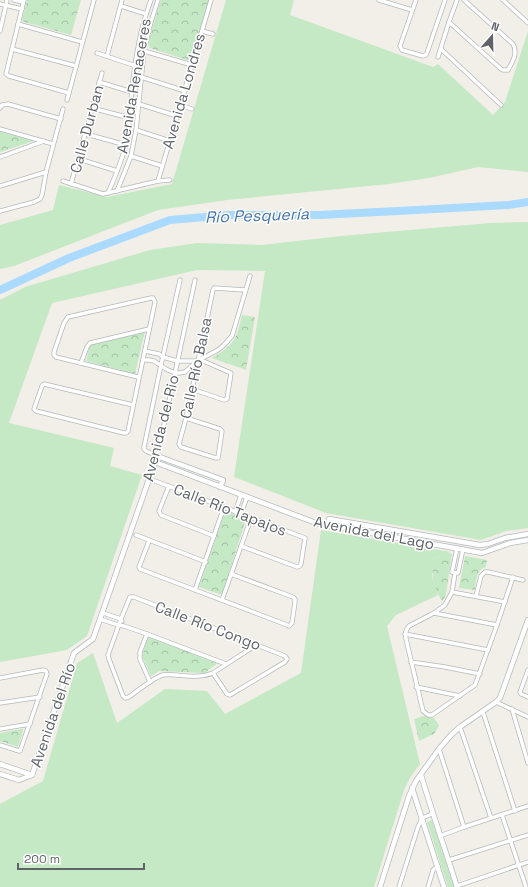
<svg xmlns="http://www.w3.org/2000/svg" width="528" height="887" font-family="'Space Grotesk',sans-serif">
<defs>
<pattern id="park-crowns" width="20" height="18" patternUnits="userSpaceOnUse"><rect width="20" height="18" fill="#c5e8c5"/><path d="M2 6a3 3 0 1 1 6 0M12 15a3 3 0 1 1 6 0" fill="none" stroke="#a3c0a4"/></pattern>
</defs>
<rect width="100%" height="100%" fill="#f1efe8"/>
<!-- grass -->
<g fill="#c5e8c5">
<polygon points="226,0 294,0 290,15 433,67 438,64 493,115 505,102 528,31 528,172 478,167 429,178 389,184 227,200 158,210 14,266 0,269 0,225 53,210 59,185 107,197 172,184"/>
<polygon points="528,222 528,528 506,531 481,540 326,513 234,477 265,271 197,270 52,303 9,423 114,448 110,466 142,475 87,636 67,650 0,662 0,300 25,287 150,250 197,243 262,245 341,236 490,223"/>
<polygon points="321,530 451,552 432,559 432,576 438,595 396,615 387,626 420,764 411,776 404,790 374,887 0,887 0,804 43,781 77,663 93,653 117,723 165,689 207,691 225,714 301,673"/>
<polygon points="432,820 454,887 448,887 427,822"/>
</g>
<!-- park -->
<g fill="url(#park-crowns)">
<polygon points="27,0 81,0 71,35 24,22 22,20"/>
<polygon points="161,0 209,0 192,57 187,60 150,48 148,44 156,15"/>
<polygon points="0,131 34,141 0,152"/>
<path d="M 242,315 L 255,317 L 246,370 L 212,358 C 235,344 236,340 242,315 Z"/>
<polygon points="145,331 135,374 86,361 90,345"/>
<polygon points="225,511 246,519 222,595 199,587"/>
<path d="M 448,553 L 452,554 L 446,594 L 444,599 L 442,601 C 433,587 432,575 432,559 Z"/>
<path d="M 465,556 L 487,560 L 486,567 C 476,569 476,582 475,590 L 459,588 Z"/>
<polygon points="148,636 218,663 205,673 159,671 151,676 142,656"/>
<polygon points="424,716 434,718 439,726 434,734 419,741 414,719"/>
<polygon points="21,729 23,729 23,731 18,747 0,741 0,733"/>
</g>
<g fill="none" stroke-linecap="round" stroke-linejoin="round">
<!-- river -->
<polyline stroke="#aadaff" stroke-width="8" points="0,290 69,258 170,220 228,215 319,215 398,211 508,205 528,202"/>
<defs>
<g id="street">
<polyline points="14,0 23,2"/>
<polyline points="24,0 6,74 9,76 69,93"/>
<polyline points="379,0 412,10"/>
<polyline points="416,0 400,46 402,50 423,56 426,55 427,53 445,0"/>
<polyline points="503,0 528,23"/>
<polyline points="0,4 22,9"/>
<polyline points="121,6 146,14"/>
<path d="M 449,22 L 501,69 L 503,70 L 508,70 C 513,61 518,53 513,44 L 464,0"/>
<polyline points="18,24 82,42"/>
<polyline points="0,31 7,0"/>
<polyline points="202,31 213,34"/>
<polyline points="12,49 76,66"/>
<polyline points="441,49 501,105"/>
<polyline points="144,51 192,65"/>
<polyline points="97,53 142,68"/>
<polyline points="107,56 122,0"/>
<polyline points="438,57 449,22 457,0"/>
<polyline points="141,77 185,91"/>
<polyline points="99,82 132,92"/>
<polyline points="67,100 94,0"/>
<polyline points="139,104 177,116"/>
<polyline points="180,105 192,109"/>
<polyline points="0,108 2,105 8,104 61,119"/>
<polyline points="92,108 130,118"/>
<polyline points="0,129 53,144"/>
<polyline points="136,130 170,141"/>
<polyline points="86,134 126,145"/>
<polyline points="131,156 162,166"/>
<polyline points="0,157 44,141"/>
<polyline points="79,159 117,171"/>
<polyline points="63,181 103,194 158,181 170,180"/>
<polyline points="158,181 211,0"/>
<polyline points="71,184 102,73"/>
<polyline points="0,186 46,172"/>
<polyline points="117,191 131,156 136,130 144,51 151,22 158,0"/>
<path d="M 108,193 C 115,177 122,161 126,144 C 130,127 130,108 132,90 C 135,59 140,29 151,0"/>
<polyline points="0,211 34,202 40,199 42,195 46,172 63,109"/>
<polyline points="145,351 159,354 163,357 177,361 197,361"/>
<polyline points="143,360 149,360 154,361 166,369 175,373 179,373 185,372 197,361 218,350 224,345 232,336 250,276"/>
<polyline points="81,363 87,347 90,343 149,329"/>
<polyline points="192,389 224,400 227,399 231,373 201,360"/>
<polyline points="133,405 44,384 42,386 34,409 36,411 124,433 126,433 128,431 155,302 153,298 151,298 68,317 64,323 54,352 54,355 56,357 138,377"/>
<polyline points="186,418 220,429 222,431 218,458 216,458 181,447 179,444 186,418 213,290 214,288 245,290"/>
<polyline points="157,456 146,451 144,449 144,447 161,365 180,280"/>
<polyline points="157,457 195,280"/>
<polyline points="155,481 305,538 301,564 300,566 297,567 241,546"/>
<polyline points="169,486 159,511 161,515 214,536"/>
<polyline points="235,512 241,495"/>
<polyline points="241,514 247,497"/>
<polyline points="136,535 206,562"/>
<polyline points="149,541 139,567 140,569 287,625 289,626 292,623 295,602 295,599 293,597 231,574"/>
<polyline points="457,548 452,572 458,573 463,549"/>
<path d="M 455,573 L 452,592 L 445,605 L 434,613 L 409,626 C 405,630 405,634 406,639 L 423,711 L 428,715 L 432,715 L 475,685 L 497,625 L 513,577"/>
<polyline points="195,590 224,507"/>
<polyline points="452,592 505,602"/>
<polyline points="476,596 481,576 485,572 488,572 523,580"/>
<polyline points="222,600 251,518"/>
<polyline points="103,613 121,619 122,621"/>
<polyline points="434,613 497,625"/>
<polyline points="100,619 118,625 124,626 147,634 226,664"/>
<polyline points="147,634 140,652 140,659 150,682"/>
<polyline points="405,634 488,650"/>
<polyline points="411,662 445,667 480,674"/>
<polyline points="528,670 520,692 521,694 528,697"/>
<path d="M 213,673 L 227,694 L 230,695 L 285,662 L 287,659 L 285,656 L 134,597 L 130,597 L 121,619 L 108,655 L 109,659 L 123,696 L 125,698 L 129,697 C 137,691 155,677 163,675 C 167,674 172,675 176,675 C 188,676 201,678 213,673 L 256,645"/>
<polyline points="0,678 43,670 46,671 47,674 20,751 19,751 0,745"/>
<polyline points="416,687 460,696"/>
<polyline points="496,702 528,717"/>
<polyline points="0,703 40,697"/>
<polyline points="512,709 528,763"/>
<polyline points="483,712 515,811"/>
<polyline points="460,727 491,818"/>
<polyline points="0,729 30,724"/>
<polyline points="439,749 464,827"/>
<polyline points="502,815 526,887"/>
<polyline points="440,836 464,827 528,806"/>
<polyline points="449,860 528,835"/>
<polyline points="457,886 528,862"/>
<polyline points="399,887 418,827 422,818 432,814"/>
<polyline points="428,887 433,870 438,866"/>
</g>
<g id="secondary">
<polyline points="157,456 223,480 220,487"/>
<polyline points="328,525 329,519 480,545 488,544 505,538 528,534"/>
<polyline points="0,764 32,775"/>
<polyline points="0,774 19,780 32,775"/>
<polyline points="32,775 74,653 93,639 155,462 316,523 482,553 510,543 528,540"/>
<path d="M 421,775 C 432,812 445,849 457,887"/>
<polyline points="412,788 444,887"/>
<polyline points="380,887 409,796 416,781 439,749 451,735 460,727 496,702 500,698 528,620"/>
</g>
</defs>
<!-- street casing -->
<use href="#street" stroke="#b5b8bc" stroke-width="5"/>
<!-- secondary casing -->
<use href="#secondary" stroke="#b6babf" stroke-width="6"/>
<!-- street -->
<use href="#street" stroke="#fff" stroke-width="3.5"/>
<!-- secondary -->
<use href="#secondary" stroke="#fff" stroke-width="4.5"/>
</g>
<g text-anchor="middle" stroke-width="3" stroke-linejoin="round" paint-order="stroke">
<!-- street labels -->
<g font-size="15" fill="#5f6368" stroke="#fff">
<text transform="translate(134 86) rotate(-80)" y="5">Avenida Renaceres</text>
<text transform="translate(184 91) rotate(-74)" y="5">Avenida Londres</text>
<text transform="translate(87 129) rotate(-75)" y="5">Calle Durban</text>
<text transform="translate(196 368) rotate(-78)" y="5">Calle Río Balsa</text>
<text transform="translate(161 428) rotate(-76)" y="5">Avenida del Rio</text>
<text transform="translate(230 510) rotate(21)" y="5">Calle Río Tapajos</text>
<text transform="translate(374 533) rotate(11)" y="5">Avenida del Lago</text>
<text transform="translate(208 626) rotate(21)" y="5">Calle Río Congo</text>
<text transform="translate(53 715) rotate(-71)" y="5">Avenida del Río</text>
</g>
<!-- water labels -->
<g font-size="16" font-style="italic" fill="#4174aa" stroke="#fff">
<text transform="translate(257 215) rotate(-2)" y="6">Río Pesquería</text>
</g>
</g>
<!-- north arrow -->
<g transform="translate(492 36) rotate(20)" stroke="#ffffff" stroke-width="3" paint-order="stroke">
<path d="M0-3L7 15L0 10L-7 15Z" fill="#5f6368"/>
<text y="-6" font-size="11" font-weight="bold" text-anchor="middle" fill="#5f6368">N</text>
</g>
<!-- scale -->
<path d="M18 863v6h126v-6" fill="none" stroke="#5f6368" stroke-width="2"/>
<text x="24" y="863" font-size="12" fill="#5f6368" stroke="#ffffff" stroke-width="3" paint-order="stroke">200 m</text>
</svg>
